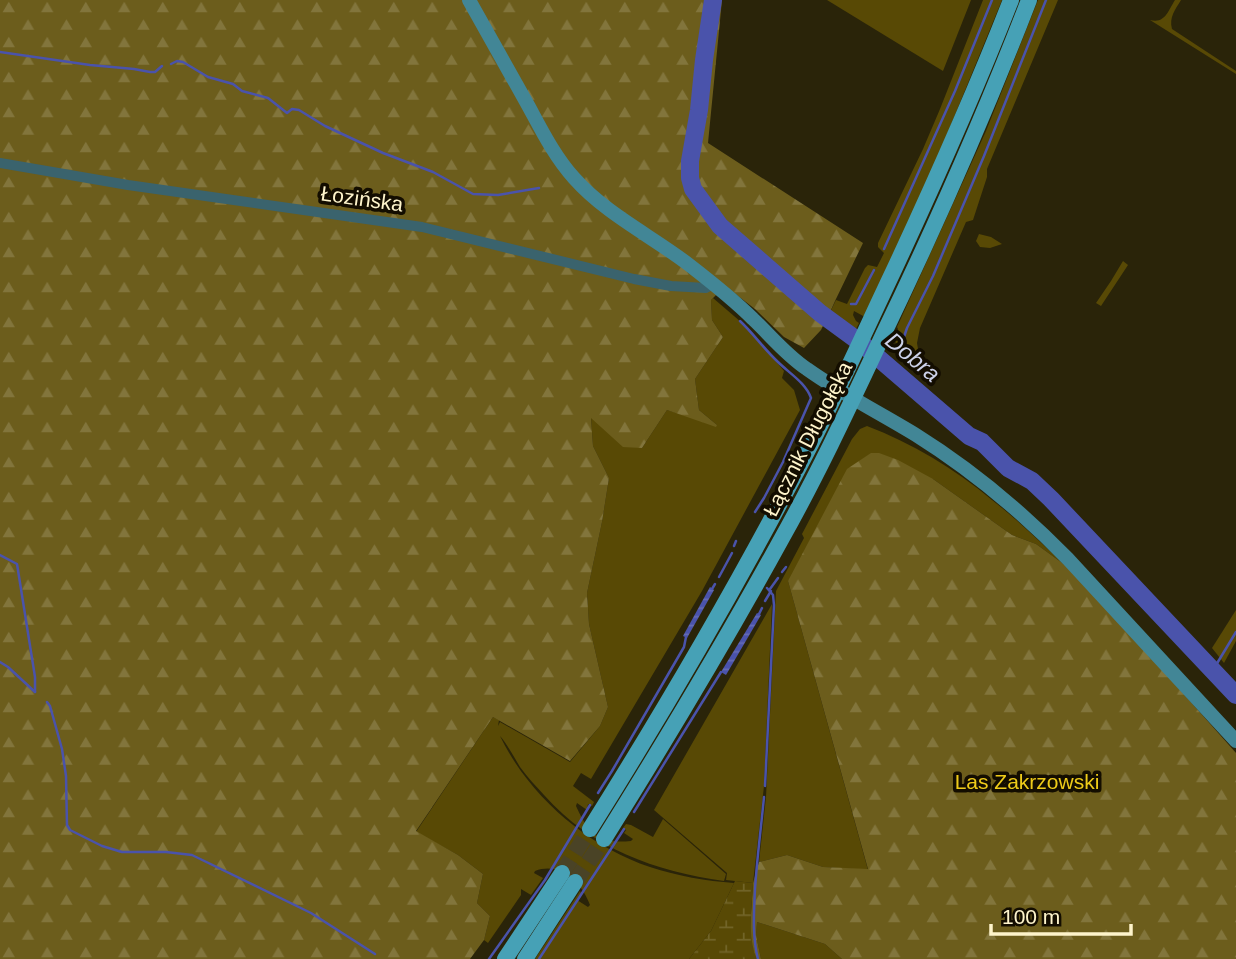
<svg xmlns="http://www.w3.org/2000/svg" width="1236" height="959" font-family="Helvetica,sans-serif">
<defs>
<pattern id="forest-firs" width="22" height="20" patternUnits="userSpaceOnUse" patternTransform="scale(1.75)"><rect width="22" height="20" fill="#6c5d1c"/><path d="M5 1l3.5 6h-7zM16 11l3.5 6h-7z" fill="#82753c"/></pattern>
<pattern id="wetland-marsh" width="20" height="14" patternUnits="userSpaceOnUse" patternTransform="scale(1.75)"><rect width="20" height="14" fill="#584905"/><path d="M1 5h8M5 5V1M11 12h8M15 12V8" fill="none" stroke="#716428"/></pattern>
<pattern id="water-rules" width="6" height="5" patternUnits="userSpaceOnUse" patternTransform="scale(1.75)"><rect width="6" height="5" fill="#4a53ab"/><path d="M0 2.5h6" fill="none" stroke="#656cb5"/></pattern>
</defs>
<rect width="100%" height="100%" fill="#2a2409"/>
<!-- grass -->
<g fill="#584905">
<polygon points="827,0 971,0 943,71"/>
<polygon points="983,0 1002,0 923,193 865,317 854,311 853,315 856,321 859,323 853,335 828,316 836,300 847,304 865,268 868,265 877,267 884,253 878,247 878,243 923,149 940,109"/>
<polygon points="1038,0 1058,0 987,169 987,177 973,220 966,222 920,328 917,343 919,355 893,341 898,329 897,327 986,131"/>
<path d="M 1175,0 L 1181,0 C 1175,10 1169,17 1172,29 L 1236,71 L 1236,74 L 1150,20 C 1165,24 1168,11 1175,0 Z"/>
<polygon points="979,234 991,237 1002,244 990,248 980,247 976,241"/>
<polygon points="1123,261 1128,265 1101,306 1096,303 1111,281"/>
<path d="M 713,298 L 748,328 L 784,371 L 782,378 L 794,390 L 800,410 L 702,591 L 591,779 L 581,773 L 573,786 L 594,802 L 592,806 L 588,804 L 587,810 L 577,803 L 576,806 C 589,835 599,844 631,841 L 633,839 L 624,833 L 626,830 L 623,828 L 626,824 L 631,825 L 653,837 L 663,819 L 726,874 L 724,881 C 655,871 592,849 544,795 C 536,786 527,777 520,767 C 514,757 507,744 500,736 C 529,796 587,846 650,867 C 678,876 706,881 734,883 L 711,931 L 689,959 L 535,959 L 580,891 L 581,893 L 577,900 L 588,907 L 590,905 C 582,883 561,861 535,871 L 534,873 L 543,878 L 531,895 L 521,889 L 521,895 L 488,943 L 484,940 L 490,916 L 477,903 L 483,874 L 458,855 L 416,832 L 493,717 L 499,720 L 498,726 L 500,722 L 570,762 L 600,726 L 608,707 L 589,624 L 587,593 L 602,522 L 609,478 L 593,446 L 591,417 L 642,448 L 667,410 L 717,425 L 699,410 L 695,379 L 723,337 L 712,320 L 711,300 Z"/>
<path d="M 867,426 C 912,443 955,469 992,500 C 1018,520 1041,543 1065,565 L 1036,544 L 1012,535 L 933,479 L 788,581 L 868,870 L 823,867 L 787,855 L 759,862 L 766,797 L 776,591 L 804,538 L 802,534 L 852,439 L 860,429 Z"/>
<polygon points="772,604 764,786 753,883 726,880 727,873 654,810"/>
<polygon points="1236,610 1236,641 1224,663 1212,648"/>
<polygon points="757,922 825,944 842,959 761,959 756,935"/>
</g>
<!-- forest -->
<g fill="url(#forest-firs)">
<polygon points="0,0 722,0 708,143 863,243 821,330 804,348 784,337 755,309 725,286 711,300 712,320 723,337 695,379 699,410 717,425 716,427 667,410 642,448 623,447 591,418 593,446 609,478 602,522 587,593 589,624 608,707 600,726 570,761 493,717 416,831 458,855 483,874 477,903 490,916 484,940 470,959 0,959"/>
<polygon points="871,453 879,453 898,460 933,479 1012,535 1036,544 1065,565 1157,664 1236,753 1236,959 842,959 825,944 757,922 756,935 761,959 748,959 753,883 759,862 787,855 823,867 868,869 788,581 847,469"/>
</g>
<!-- wetland -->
<path fill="url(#wetland-marsh)" d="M 735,881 L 753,883 C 752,908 747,936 757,959 L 689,959 L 711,931 Z"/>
<!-- water -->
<g fill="url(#water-rules)">
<polygon points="710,587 714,590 687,638 683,636"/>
<polygon points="757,613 761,615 726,675 721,672"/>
</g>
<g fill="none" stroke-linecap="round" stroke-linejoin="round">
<!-- stream -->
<g stroke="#4a53ab" stroke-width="2.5">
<polyline points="0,52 90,65 134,69 150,72 155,72 162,66"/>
<polyline points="171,64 177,61 183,62 208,77 233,84 242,91 268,98 287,113 292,109 299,110 325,126 383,153 433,172 473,194 498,195 539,188"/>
<polyline points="884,249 955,91 992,0"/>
<polyline points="851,304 856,304 874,270"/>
<path d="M 740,321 C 753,333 764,349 778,362 C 789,373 806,383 811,398 L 783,462 L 764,498 L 755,512"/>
<polyline points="901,346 907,328 933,276 984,156 1046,0"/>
<polyline points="734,546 736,541"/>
<polyline points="0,555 17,564 35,677 35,692"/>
<polyline points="782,572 786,567"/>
<polyline points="719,577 732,553"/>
<polyline points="712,589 715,584"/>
<polyline points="770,589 778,578"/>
<polyline points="765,601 771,591"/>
<polyline points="759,614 762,608"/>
<polyline points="0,662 8,667 35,692"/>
<polyline points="1213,670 1236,632"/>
<polyline points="47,702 50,706 62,749 66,776 67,825 70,830 102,846 122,852 166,852 192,855 311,913 375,954"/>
<polyline points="765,786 774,605 773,595 767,588"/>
<polyline points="598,793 612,771 684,647 686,637"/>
<polyline points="634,812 721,672"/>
<polyline points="489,959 545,880 590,805"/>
<polyline points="539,959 624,829"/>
<path d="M 758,959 C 752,936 754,912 755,889 C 757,858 761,828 764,797"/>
</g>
<!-- river -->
<polyline stroke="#4a53ab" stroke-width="18" points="713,0 704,60 699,110 690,161 690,178 693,189 720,226 820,313 861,343 969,436 982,442 1008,468 1032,481 1051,499 1236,695"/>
<!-- primary-tunnel -->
<g stroke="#4a4326" stroke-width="16" stroke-dasharray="16 8" stroke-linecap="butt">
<polyline points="562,873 590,829"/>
<polyline points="575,882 604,839"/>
</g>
<!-- street -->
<polyline stroke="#3a636d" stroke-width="10" points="0,163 128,185 422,227 634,279 671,286 706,288 713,284"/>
<!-- secondary -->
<path stroke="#428696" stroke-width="14" d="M 469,0 C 489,36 509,71 529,107 C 542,131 555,157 574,178 C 606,214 650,235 688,264 C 710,281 733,299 753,319 C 771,336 786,355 807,369 C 842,394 880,413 916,435 C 972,470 1022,512 1068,559 L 1236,741"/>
<!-- primary -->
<g stroke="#46a1b6" stroke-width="16">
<path d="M 590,829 C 669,703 743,576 811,444 C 840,387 866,329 893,272 C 935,182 975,92 1011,0"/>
<path d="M 604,839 C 666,740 726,640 782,538 C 819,472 851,403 883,335 C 936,225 985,114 1029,0"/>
<polyline points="505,959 562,873"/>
<polyline points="525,959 575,882"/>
</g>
</g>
<g text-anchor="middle" stroke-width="7" stroke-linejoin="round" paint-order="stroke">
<!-- street labels -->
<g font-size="21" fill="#fef4cb" stroke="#130d00">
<text transform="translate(362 199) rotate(8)" y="7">Łozińska</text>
<text transform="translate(808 439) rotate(-63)" y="7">Łącznik Długołęka</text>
</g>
<!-- park labels -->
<g font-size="21" fill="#eecb19" stroke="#130d00">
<text x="1027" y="789">Las Zakrzowski</text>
</g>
<!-- water labels -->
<g font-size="23" font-style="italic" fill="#ccd1e9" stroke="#130d00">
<text transform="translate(913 357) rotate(40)" y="8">Dobra</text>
</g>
</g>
<!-- scale -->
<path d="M991 924v10h140v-10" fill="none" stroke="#fef4cb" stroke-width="3.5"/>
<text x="1002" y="924" font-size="21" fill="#fef4cb" stroke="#130d00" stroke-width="5" paint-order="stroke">100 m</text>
</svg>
